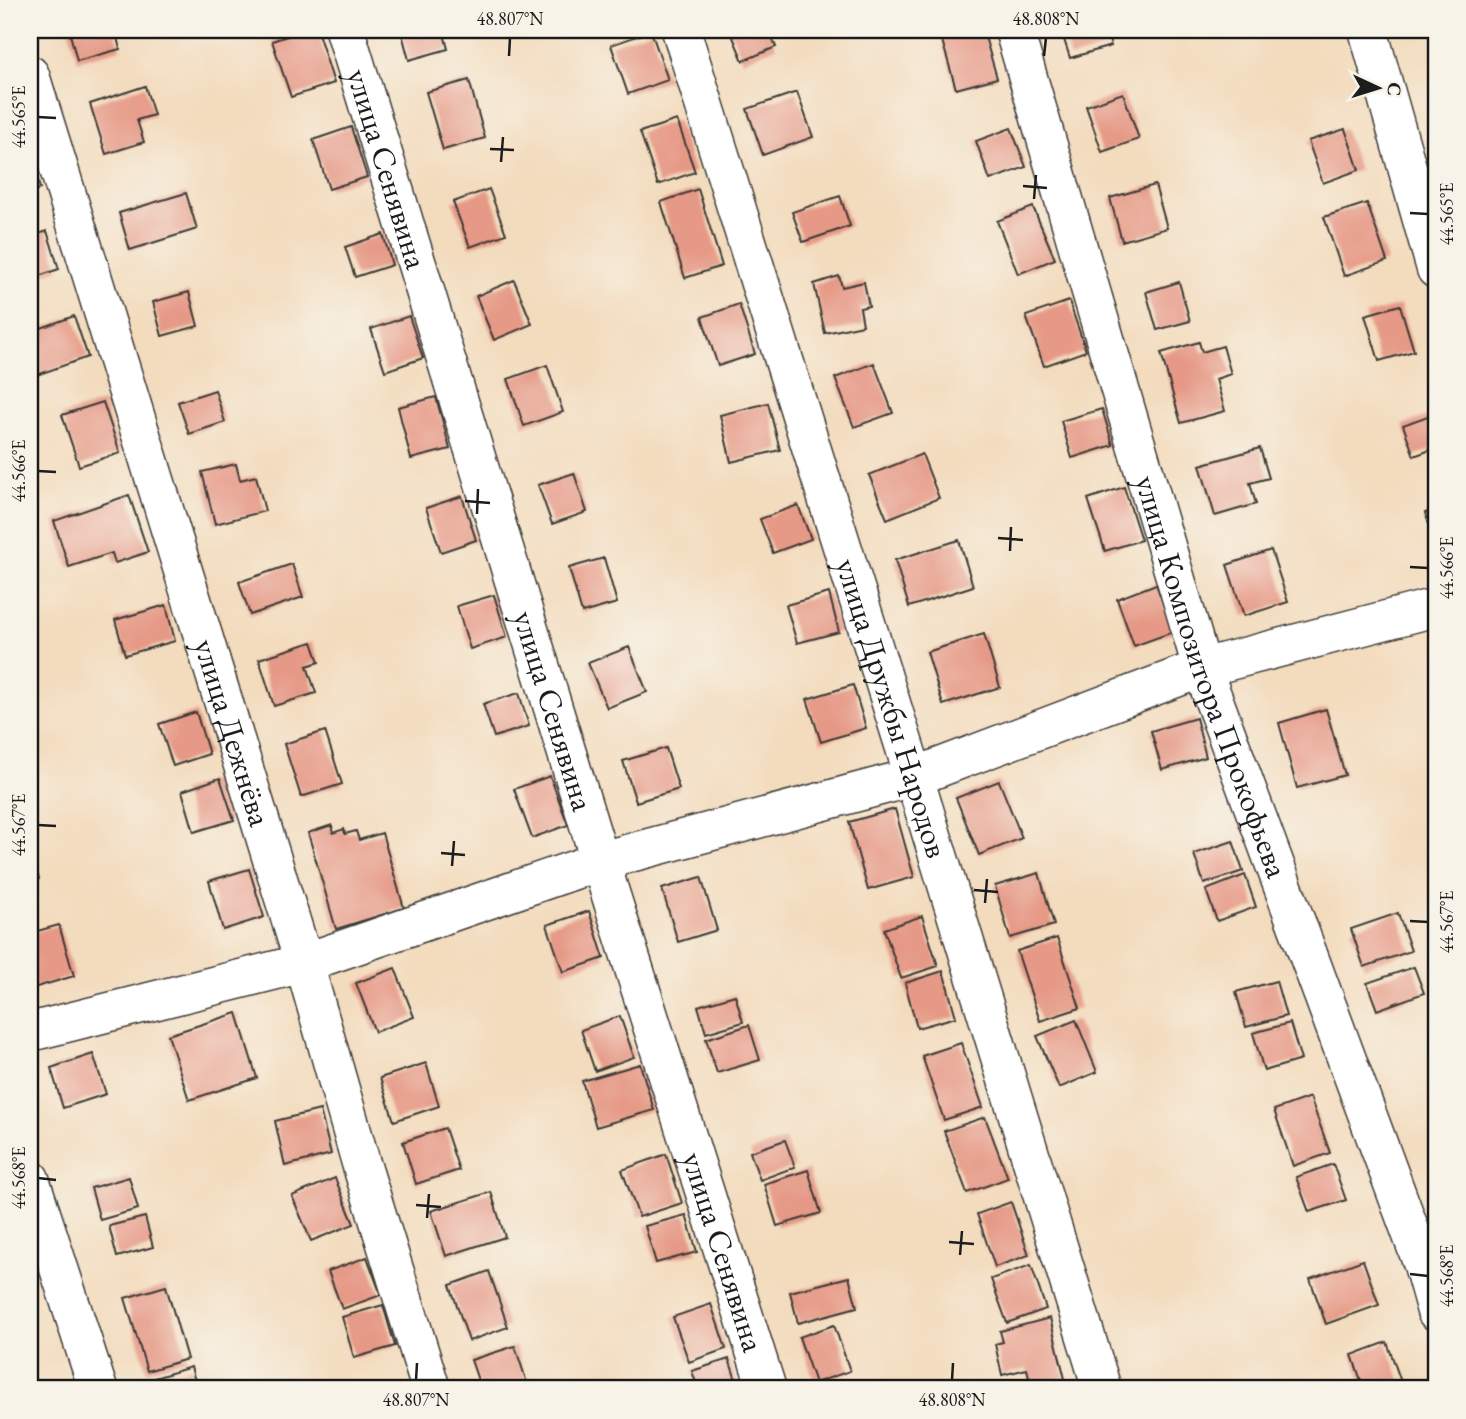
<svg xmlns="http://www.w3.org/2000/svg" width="1466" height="1419" font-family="'EB Garamond',serif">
<rect width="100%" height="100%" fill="#f7f3e8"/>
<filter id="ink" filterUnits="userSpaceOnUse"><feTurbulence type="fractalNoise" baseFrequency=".0143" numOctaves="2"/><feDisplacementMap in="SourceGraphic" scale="14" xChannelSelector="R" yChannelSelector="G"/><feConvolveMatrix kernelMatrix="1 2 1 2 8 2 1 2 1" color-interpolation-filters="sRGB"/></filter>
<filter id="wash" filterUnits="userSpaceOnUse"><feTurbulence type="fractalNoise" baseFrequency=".00686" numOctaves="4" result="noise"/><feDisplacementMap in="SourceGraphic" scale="28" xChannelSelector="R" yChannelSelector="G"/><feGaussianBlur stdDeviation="1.57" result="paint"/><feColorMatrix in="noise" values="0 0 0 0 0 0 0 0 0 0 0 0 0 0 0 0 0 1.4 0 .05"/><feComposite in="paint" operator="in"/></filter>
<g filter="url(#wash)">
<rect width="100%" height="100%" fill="#f3dbbd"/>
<g id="blocks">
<!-- building -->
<g fill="#e69986">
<polygon points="69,30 115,30 120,49 77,61"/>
<polygon points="305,30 317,30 334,83 291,97 272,41"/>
<polygon points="401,30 443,30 448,49 409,60"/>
<polygon points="730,30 769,30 776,47 743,61"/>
<polygon points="939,30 983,30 997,78 956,89"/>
<polygon points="1061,30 1106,30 1111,46 1070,58"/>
<polygon points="651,31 668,80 628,94 611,45"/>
<polygon points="469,80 485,138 443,150 426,92"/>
<polygon points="145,86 154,115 137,120 144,142 106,154 90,104"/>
<polygon points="797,92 813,137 763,155 747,109"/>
<polygon points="1123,93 1139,139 1102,152 1086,106"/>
<polygon points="677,120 695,172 658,185 640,132"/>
<polygon points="351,127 367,177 329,189 313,140"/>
<polygon points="1011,128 1026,167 990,180 976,141"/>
<polygon points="1345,129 1359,170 1323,183 1308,141"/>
<polygon points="31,156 40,189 30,192 30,157"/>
<polygon points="1155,185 1167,228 1122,241 1110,198"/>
<polygon points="489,189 506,234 470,247 453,202"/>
<polygon points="698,189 722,266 685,278 661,202"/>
<polygon points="186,193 197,229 130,250 119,213"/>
<polygon points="840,196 850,226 803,242 792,212"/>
<polygon points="1367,203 1387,261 1344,276 1324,217"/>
<polygon points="1033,207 1055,259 1018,274 997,221"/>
<polygon points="47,231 59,269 30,279 30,237"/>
<polygon points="383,234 392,265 355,277 345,247"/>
<polygon points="839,276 842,287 864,282 869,306 860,308 863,325 825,333 814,284"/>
<polygon points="514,280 532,324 494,340 476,296"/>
<polygon points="1179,282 1190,321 1157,330 1146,292"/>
<polygon points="189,292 198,326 162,336 153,302"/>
<polygon points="1069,301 1086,351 1044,366 1026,316"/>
<polygon points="739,304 755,354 718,366 702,317"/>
<polygon points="1400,305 1414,351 1379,361 1365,315"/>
<polygon points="74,316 88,357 34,376 30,365 30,332"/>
<polygon points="409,316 423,358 385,371 371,329"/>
<polygon points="1199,342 1202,352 1223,346 1231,374 1216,379 1225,411 1181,423 1161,353"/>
<polygon points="874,363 893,413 854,427 835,378"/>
<polygon points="547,365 563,412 524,426 508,379"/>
<polygon points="215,390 225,422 189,434 178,402"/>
<polygon points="436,397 450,449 411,459 398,407"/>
<polygon points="103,402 120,453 79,466 62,415"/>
<polygon points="768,403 780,450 731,462 720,415"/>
<polygon points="1102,409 1113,445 1072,458 1061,421"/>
<polygon points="1433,414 1436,425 1436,448 1414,456 1403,425"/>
<polygon points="1260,448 1269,478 1250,483 1256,504 1215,516 1200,465"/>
<polygon points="922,454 939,498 887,519 869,475"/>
<polygon points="236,464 240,480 256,476 265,511 215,524 202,472"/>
<polygon points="574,473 587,512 552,524 538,485"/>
<polygon points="1124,487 1141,540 1105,551 1088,499"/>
<polygon points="129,495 148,552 115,563 112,553 69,567 54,521"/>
<polygon points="462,496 476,540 441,552 426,508"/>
<polygon points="798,505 811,539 773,553 760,519"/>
<polygon points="1436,510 1436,544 1425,513"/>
<polygon points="959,540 973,586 909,607 895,560"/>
<polygon points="1271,550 1288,602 1244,616 1227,565"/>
<polygon points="604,558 617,603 582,613 569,568"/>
<polygon points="292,564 303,597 250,615 239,582"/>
<polygon points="1156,584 1173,632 1134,646 1117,599"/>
<polygon points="829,593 839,632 797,643 786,605"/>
<polygon points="494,595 507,637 470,649 457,606"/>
<polygon points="166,605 175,641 125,655 115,620"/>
<polygon points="984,634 1000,687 943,705 927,652"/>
<polygon points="312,642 319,662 307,666 316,693 274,706 259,659"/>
<polygon points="629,647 647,692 607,708 588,663"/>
<polygon points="853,685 866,728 821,742 807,699"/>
<polygon points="519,693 529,726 494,737 483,704"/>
<polygon points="1326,709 1345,775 1297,788 1279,723"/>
<polygon points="196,712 209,754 173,766 159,724"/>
<polygon points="1196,718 1206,757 1162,770 1151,731"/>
<polygon points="325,731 342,784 301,797 284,744"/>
<polygon points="666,748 679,789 636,802 623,761"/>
<polygon points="550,776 568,825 532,838 514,789"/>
<polygon points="220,778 234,820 194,832 182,791"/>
<polygon points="999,781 1022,838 979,855 956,798"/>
<polygon points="895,809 914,877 868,890 849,822"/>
<polygon points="332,825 333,833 344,829 345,834 356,831 359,840 382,833 404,908 336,929 308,833"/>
<polygon points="1233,841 1243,871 1204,884 1194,854"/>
<polygon points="30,854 39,879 30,882"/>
<polygon points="249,869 264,917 223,930 209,881"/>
<polygon points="1039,873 1054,925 1010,938 995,886"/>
<polygon points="1245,875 1256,907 1217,921 1206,890"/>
<polygon points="701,877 717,930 678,942 662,889"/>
<polygon points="589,911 604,958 563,972 547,925"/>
<polygon points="1398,913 1411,951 1364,967 1351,929"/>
<polygon points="922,916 938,966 901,978 884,929"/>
<polygon points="59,925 74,976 30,989 30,933"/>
<polygon points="1057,938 1080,1008 1040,1021 1017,951"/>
<polygon points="1414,967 1424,993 1377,1010 1367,983"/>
<polygon points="395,968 414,1017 375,1032 356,983"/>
<polygon points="943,971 956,1017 917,1028 905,983"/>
<polygon points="1276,981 1286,1016 1246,1027 1236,992"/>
<polygon points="735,995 743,1022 706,1033 698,1006"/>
<polygon points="237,1013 257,1078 189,1100 168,1035"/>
<polygon points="620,1016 634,1057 595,1071 581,1030"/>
<polygon points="1076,1020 1097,1072 1059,1088 1037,1036"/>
<polygon points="1290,1023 1301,1060 1264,1071 1253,1033"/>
<polygon points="749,1025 760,1060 717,1073 706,1039"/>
<polygon points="961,1043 983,1107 944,1120 922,1056"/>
<polygon points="93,1054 106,1094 63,1108 51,1068"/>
<polygon points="426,1063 439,1106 394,1121 380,1078"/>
<polygon points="640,1064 654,1110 596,1127 582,1081"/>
<polygon points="1310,1097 1330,1153 1293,1166 1274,1110"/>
<polygon points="320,1110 331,1154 285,1166 275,1121"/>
<polygon points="985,1117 1008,1178 967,1193 944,1131"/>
<polygon points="445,1128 459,1170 416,1184 403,1142"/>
<polygon points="785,1140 795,1167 760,1180 750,1152"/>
<polygon points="666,1154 682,1203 639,1217 622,1170"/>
<polygon points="1333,1164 1346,1200 1309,1212 1296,1177"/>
<polygon points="808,1170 821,1213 777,1226 764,1184"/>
<polygon points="129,1177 138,1209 100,1220 91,1188"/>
<polygon points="335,1178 354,1224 311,1241 292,1196"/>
<polygon points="491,1192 505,1237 446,1256 431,1211"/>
<polygon points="1011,1202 1029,1255 995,1267 977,1214"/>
<polygon points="686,1215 697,1252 656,1263 645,1226"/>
<polygon points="145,1217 153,1247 117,1257 109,1226"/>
<polygon points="367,1257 381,1295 342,1309 328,1271"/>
<polygon points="1363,1260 1379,1305 1326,1324 1310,1279"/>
<polygon points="1031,1265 1046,1309 1007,1323 991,1279"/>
<polygon points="489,1271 508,1327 469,1341 450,1285"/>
<polygon points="849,1277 857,1307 798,1323 790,1292"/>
<polygon points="166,1286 187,1359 147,1371 125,1298"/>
<polygon points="711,1304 726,1349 689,1362 673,1317"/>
<polygon points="383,1305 395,1346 354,1358 342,1317"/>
<polygon points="1050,1318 1066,1383 1032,1389 1027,1369 1002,1375 995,1344 1003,1342 1000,1331"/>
<polygon points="834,1325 850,1371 815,1383 799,1337"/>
<polygon points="1387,1342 1401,1382 1382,1389 1364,1389 1352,1355"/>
<polygon points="515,1346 529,1389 481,1389 471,1360"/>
<polygon points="729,1359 739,1389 698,1389 692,1371"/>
<polygon points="191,1367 197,1388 210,1384 211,1389 154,1389 151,1379"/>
</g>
</g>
</g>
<g filter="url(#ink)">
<use href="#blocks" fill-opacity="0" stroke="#3c3934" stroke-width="2"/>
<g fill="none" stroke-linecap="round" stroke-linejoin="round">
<defs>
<g id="minor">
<path id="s1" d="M 345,30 L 600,861 L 767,1389"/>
<path id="s2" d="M 681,30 L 914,777 L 1102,1389"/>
<path id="s3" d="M 1014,30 L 1202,668 L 1423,1265 L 1436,1311"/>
<polyline points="1368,30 1436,269"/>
<path id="s4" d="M 30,75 L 304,963 L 361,1163 L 431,1389"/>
<polyline points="30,1032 304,963 600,861 914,777 1202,668 1436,607"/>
<polyline points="30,1179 98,1389"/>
</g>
</defs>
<!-- minor casing -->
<use href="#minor" stroke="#3c3934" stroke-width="41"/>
<!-- minor -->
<use href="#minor" stroke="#fff" stroke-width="38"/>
</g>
</g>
<!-- ticks -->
<path fill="none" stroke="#1c1c1c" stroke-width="2.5" d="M 509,56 L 510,38M 1044,56 L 1046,38M 38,117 L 56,118M 490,149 L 514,150M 501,162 L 503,137M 1023,186 L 1047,188M 1034,199 L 1036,175M 1410,213 L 1428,214M 38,471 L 56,472M 465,501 L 490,503M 477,514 L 478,489M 998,538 L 1023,540M 1010,551 L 1011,527M 1410,567 L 1428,568M 38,825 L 56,826M 441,853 L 465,855M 452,866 L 454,841M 974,890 L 998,892M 985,903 L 987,879M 1410,921 L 1428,922M 38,1178 L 56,1180M 416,1205 L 441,1207M 427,1218 L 429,1194M 949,1242 L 974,1244M 960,1255 L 962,1231M 1410,1274 L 1428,1276M 416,1380 L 417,1363M 952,1380 L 953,1363"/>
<g text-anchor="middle" stroke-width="5" stroke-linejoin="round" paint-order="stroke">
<!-- street labels -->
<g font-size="32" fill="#1c1c1c" stroke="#f7f3e8">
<text dy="11" stroke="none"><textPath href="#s1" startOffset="145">улица Сенявина</textPath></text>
<text dy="11" stroke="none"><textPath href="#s3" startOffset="676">улица Композитора Прокофьева</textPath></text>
<text dy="11" stroke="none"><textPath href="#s2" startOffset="710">улица Дружбы Народов</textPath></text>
<text dy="11" stroke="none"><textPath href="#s1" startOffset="712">улица Сенявина</textPath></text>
<text dy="11" stroke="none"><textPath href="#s4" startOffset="688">улица Дежнёва</textPath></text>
<text dy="11" stroke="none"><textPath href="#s1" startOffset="1279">улица Сенявина</textPath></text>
</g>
</g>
<!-- margin -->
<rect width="1466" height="1419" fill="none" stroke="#f7f3e8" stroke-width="77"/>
<!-- north arrow -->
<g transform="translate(1378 88) rotate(94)" stroke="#f7f3e8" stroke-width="5" paint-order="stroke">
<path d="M0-5L12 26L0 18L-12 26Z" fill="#1c1c1c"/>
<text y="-10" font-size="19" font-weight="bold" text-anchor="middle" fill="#1c1c1c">С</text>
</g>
<rect x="38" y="38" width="1390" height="1342" fill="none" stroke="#1c1c1c" stroke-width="2.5"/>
<g font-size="18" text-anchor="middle" fill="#1c1c1c">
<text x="510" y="25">48.807°N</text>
<text x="1046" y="25">48.808°N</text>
<text transform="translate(19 117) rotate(-90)" y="6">44.565°E</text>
<text transform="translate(1447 214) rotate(-90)" y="6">44.565°E</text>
<text transform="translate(19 471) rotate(-90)" y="6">44.566°E</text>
<text transform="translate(1447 568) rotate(-90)" y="6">44.566°E</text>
<text transform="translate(19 825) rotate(-90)" y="6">44.567°E</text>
<text transform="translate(1447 922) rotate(-90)" y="6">44.567°E</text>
<text transform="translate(19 1178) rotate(-90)" y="6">44.568°E</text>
<text transform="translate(1447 1276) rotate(-90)" y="6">44.568°E</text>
<text x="416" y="1406">48.807°N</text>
<text x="952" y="1406">48.808°N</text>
</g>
</svg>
